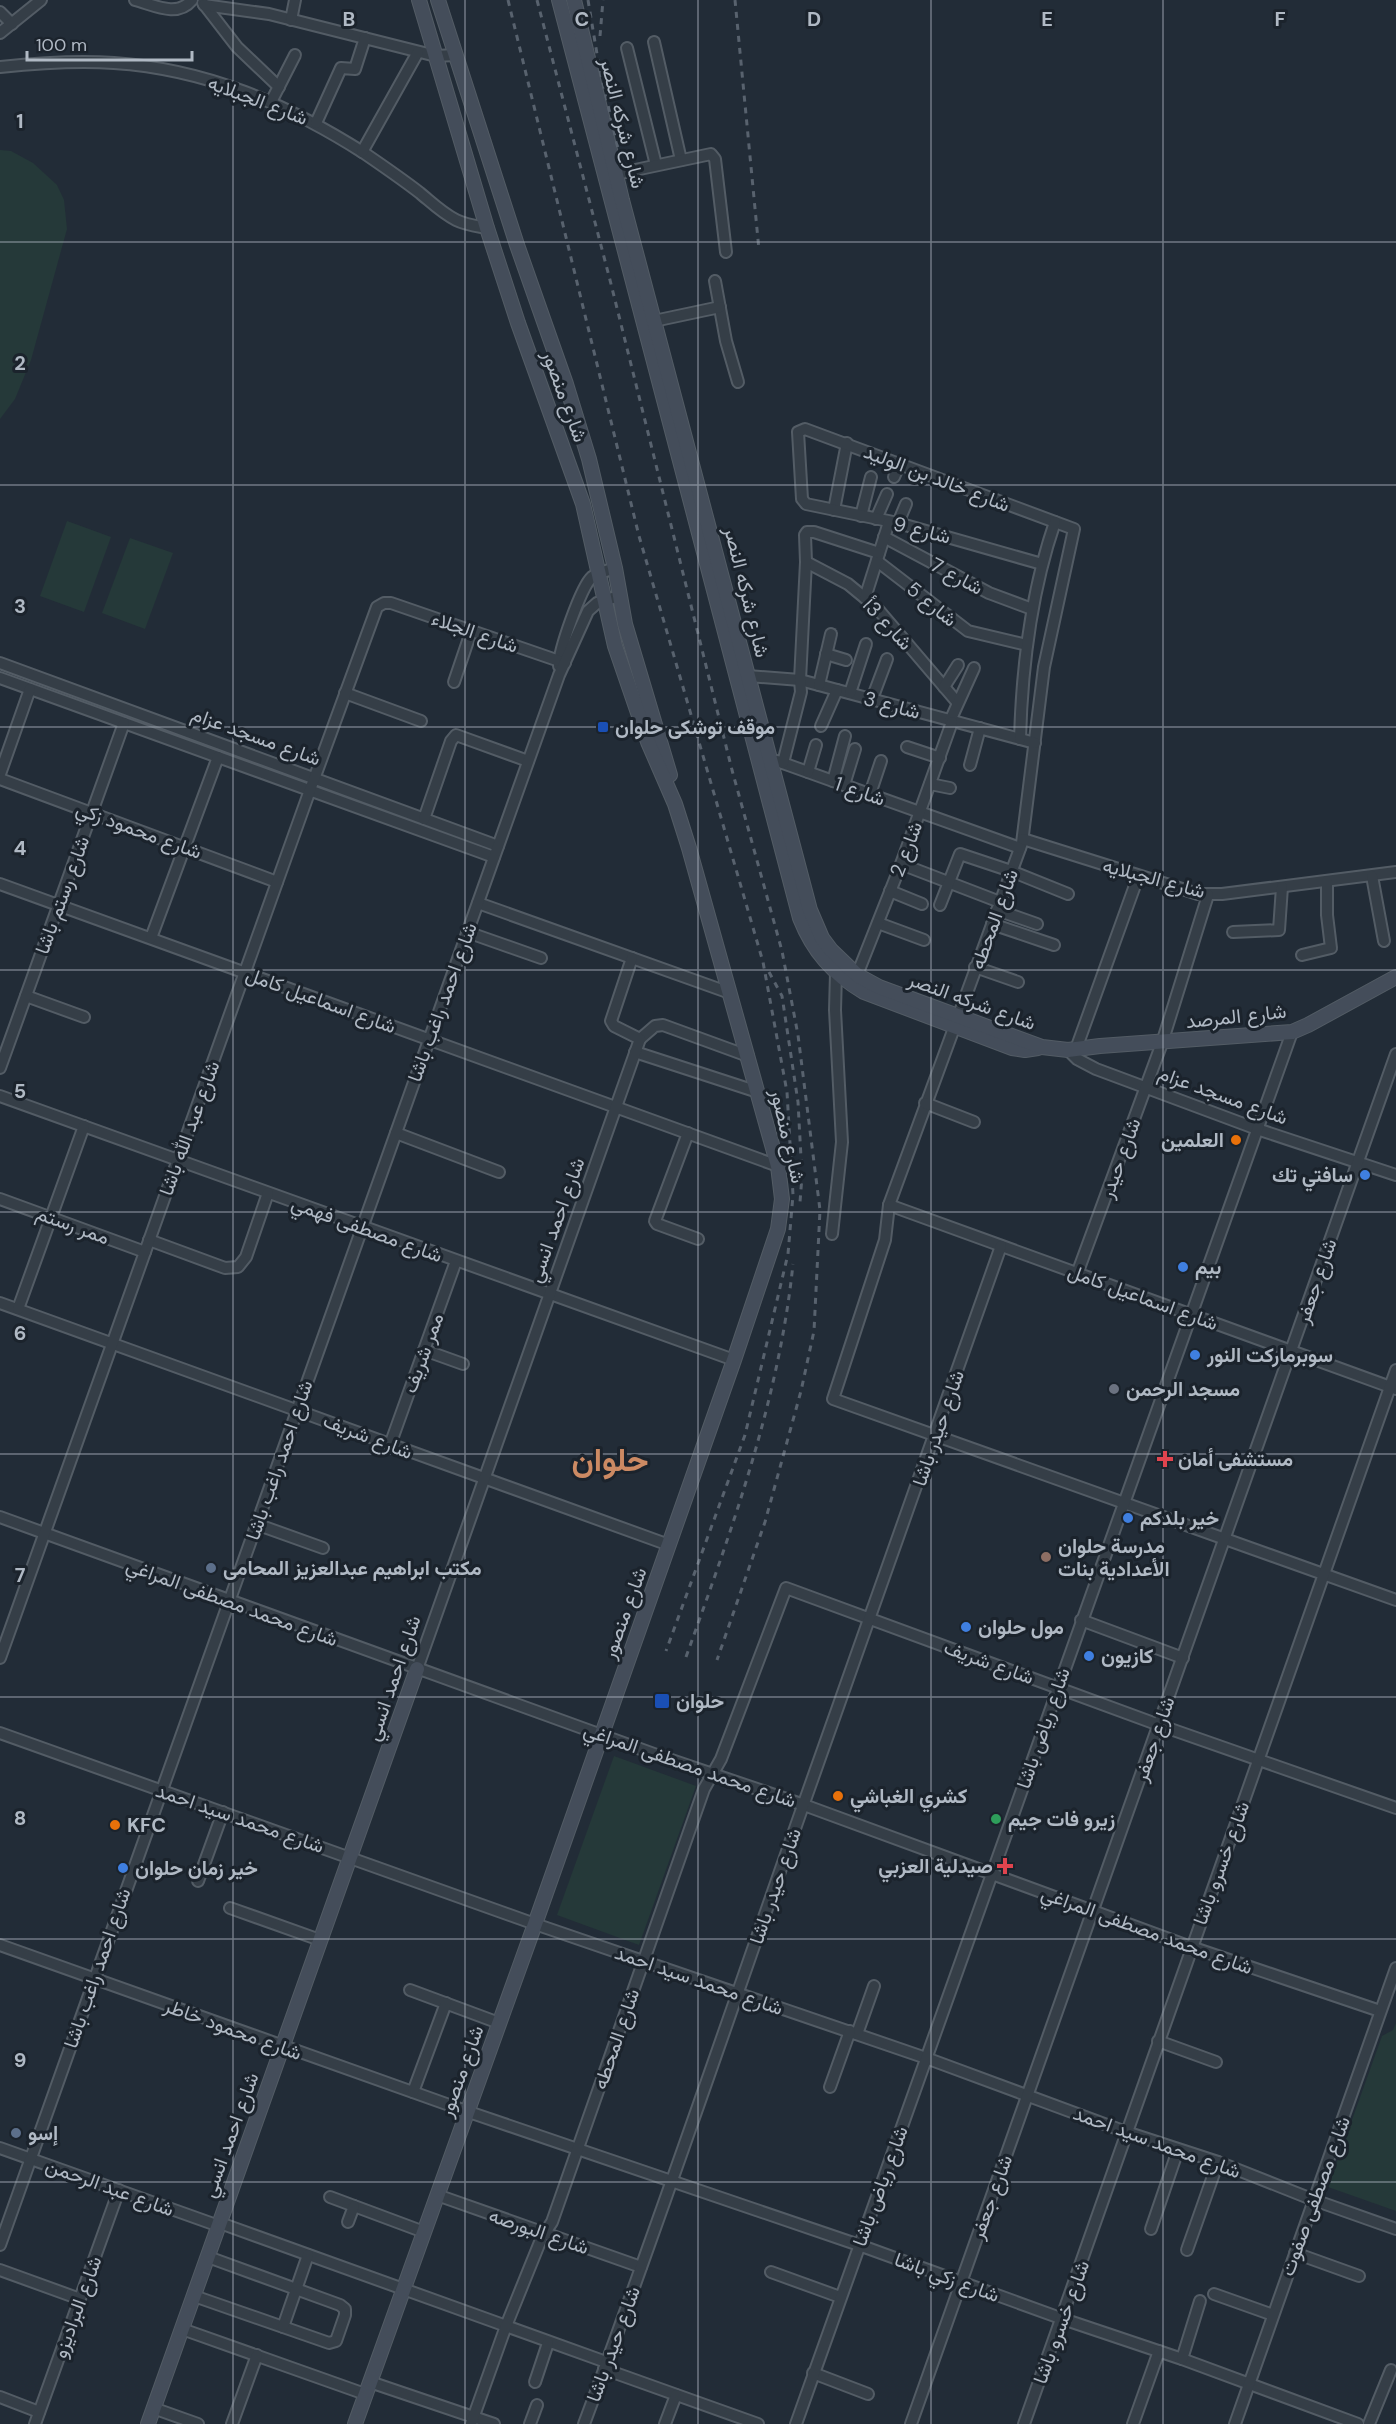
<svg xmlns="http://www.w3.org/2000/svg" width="1396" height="2424" font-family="'DM Sans',Vazirmatn,sans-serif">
<rect width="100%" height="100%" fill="#222c37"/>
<!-- green -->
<g fill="#253939">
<polygon points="0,150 11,151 33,163 57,185 64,200 67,229 31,360 15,399 0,419"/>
<polygon points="67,521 111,537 84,612 40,596"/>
<polygon points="130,538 173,553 145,629 102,613"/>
<polygon points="614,1756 696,1786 639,1945 557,1915"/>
<polygon points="1396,2023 1396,2211 1328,2187 1382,2036 1393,2030"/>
</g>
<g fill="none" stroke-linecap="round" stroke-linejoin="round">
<defs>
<g id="street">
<path d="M 135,0 C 154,5 177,18 192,0"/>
<polyline points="203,3 237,47 279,87"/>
<polyline points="204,5 269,14 436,56 455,55"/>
<polyline points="0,12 12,24"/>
<polyline points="291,20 295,0"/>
<polyline points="0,33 41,0"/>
<polyline points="654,42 681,160"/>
<polyline points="627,48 656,165"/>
<path d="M 0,67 C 38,63 76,60 114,63 C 206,69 287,104 364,153 C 383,166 402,179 420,193 C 431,202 442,213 456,220 C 466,225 476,226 487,228"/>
<polyline points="271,102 295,55"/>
<polyline points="316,123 341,68 355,69 365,38"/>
<polyline points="362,152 418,52"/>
<polyline points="616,174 711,154 715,159 726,252"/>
<polyline points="715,281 726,341 738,382"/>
<polyline points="654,321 720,307"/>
<polyline points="894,477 900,463"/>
<polyline points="834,510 847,443"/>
<polyline points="861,516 871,477"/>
<polyline points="876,519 887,494"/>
<polyline points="898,523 906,504"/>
<polyline points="884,537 989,593 1032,609"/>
<polyline points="877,561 968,631 1027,645"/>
<polyline points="806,562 848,584 876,607 957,702"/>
<polyline points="1042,564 898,523 806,504 802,499 798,432 805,429 1074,529 1044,667 1022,843 889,1205 885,1240 833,1399 1396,1600"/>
<polyline points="865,598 889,522"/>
<polyline points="826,654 846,660"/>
<polyline points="0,663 498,846"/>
<path d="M 559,666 C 559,650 581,587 592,577 C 599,572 607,571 615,568"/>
<polyline points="748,676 800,680 1035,743"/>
<polyline points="0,678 494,857"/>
<polyline points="454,682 471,632"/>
<polyline points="819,685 831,634"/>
<polyline points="944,687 958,665"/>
<polyline points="345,693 421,721"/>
<polyline points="850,693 866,644"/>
<polyline points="872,699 887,659"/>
<polyline points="950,721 974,668"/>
<polyline points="821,726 837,690"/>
<path d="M 1020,739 C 1022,665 1031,592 1055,522"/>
<polyline points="907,747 940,758"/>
<polyline points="777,761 1020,848"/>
<polyline points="783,763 801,692 800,680 806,562 805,535 807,532 814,532 879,553"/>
<polyline points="970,765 980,728"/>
<polyline points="808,772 816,745"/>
<polyline points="0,774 30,689"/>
<polyline points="0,779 277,882"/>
<polyline points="833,781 845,736"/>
<polyline points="930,784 950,788"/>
<polyline points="844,785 855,749"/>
<polyline points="870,794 881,761"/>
<polyline points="424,819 451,741 456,735 528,761"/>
<polyline points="1023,839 1198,894 1222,894 1396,872"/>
<polyline points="901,864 1000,902"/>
<polyline points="1372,876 1384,941"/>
<polyline points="0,884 778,1166"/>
<polyline points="890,891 922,904"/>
<polyline points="478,903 730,993"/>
<polyline points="940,905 960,854 1011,871 1068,894"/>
<polyline points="997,910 1037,924"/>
<polyline points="878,923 924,940"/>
<polyline points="992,924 1054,945"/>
<polyline points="467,932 541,958"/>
<polyline points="1233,932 1279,930 1282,887"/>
<polyline points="151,938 218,757"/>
<polyline points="1302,955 1331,948 1327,915 1327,881"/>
<polyline points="975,967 1018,982"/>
<polyline points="857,975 901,864 952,722"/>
<polyline points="26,996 84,1017"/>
<polyline points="640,1039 655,1026 663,1025 748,1056"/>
<polyline points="1076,1049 1138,877"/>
<polyline points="1068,1050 1077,1059 1096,1069 1257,1129 1396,1175"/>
<polyline points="635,1052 758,1092"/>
<polyline points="0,1068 124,723"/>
<polyline points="0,1096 734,1360"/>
<polyline points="925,1103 974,1122"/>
<polyline points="396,1133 499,1172"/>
<polyline points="688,1133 655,1221 657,1224 698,1239"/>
<polyline points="0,1199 145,1252"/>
<polyline points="889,1205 1396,1389"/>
<polyline points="832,1234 842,1142 835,1010 836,973"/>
<polyline points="149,1240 225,1268 238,1267 246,1257 268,1193"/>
<polyline points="1077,1274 1162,1043 1208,895"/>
<polyline points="0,1303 669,1545"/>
<polyline points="18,1309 84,1126"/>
<polyline points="424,1350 463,1364"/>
<polyline points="390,1445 456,1261"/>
<polyline points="0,1517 654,1754 804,1805 1191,1947 1380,2011"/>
<polyline points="256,1524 323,1548"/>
<polyline points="1081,1620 1183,1658"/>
<polyline points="0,1658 310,790 377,607 384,603 391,603 565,663"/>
<polyline points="417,1669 640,1039 614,1026 611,1021 632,958"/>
<polyline points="0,1733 535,1924 926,2058 1126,2132 1218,2162 1314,2200 1396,2229"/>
<polyline points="198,1881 223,1812"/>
<polyline points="230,1908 320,1940"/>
<polyline points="0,1945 466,2111 859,2245 1063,2319 1182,2359 1358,2424"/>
<polyline points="410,1990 499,2023"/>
<polyline points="857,2034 874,1986"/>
<polyline points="1158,2041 1216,2062"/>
<polyline points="830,2087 850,2031"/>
<polyline points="413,2092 446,2003"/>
<polyline points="0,2148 219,2226"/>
<polyline points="437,2195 641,2267"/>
<polyline points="330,2197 424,2232"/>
<polyline points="348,2222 354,2206"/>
<polyline points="220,2223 606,2362"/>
<polyline points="1151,2229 1178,2150"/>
<polyline points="0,2245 559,675 588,611 597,603 619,596"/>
<polyline points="1187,2250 1218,2162"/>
<polyline points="1295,2253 1359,2276"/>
<polyline points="0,2270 80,2299"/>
<polyline points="771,2272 840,2297"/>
<polyline points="1214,2294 1273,2315"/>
<polyline points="194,2296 329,2343 336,2341 345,2315 345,2309 340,2305 208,2257"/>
<polyline points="283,2327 308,2255"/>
<polyline points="182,2329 365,2394"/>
<polyline points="1182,2359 1200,2301"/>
<polyline points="604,2369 758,2424"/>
<polyline points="813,2373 868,2394"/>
<polyline points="370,2382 494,2424"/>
<polyline points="535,2382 548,2343"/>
<polyline points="0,2397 39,2412"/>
<polyline points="153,2408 198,2424"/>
<polyline points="35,2424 119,2190"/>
<polyline points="232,2424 257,2355"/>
<polyline points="471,2424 506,2326 542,2237 552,2222 704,1789 721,1759 786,1588 1159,1725 1396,1808"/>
<polyline points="530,2424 537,2405"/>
<path d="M 584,2424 C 661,2218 731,2010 804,1803 C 870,1617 937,1432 1001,1246"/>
<polyline points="665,2424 676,2395"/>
<polyline points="796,2424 1292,1032"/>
<polyline points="911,2424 1396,1054"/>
<polyline points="1024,2424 1396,1370"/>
<polyline points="1133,2424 1159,2351"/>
<polyline points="1235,2424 1396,1968"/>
<polyline points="1369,2424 1391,2370"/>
</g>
<g id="secondary">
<polyline points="438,0 517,245 566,384 589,459 615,568 625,624 670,775"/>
<path d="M 559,0 L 800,918 C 813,951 833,974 864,992 L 1012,1048 L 1025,1050 L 1038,1048"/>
<polyline points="574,0 622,200 810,910 822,938 831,950 857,975 879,987 1042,1047 1068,1050 1100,1046 1292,1032 1308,1025 1396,977"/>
<polyline points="148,2424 417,1669"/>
<polyline points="355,2424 535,1924 734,1360 778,1229 782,1199 778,1166 689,848 675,804 648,742 615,646 583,504 518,323 487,228 419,0"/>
</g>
</defs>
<!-- street casing -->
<use href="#street" stroke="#535c65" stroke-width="14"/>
<!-- secondary casing -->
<use href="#secondary" stroke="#535c65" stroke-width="16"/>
<!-- street -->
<use href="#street" stroke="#353e47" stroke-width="10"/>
<!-- secondary -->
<use href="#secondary" stroke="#444d5a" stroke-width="14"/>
<!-- rail -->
<g stroke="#58626e" stroke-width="3" stroke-dasharray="6 6" stroke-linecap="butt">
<polyline points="508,0 639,536 763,962 787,1092 793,1195 788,1254 745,1435 666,1651"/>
<polyline points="537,0 610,280 732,770 782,951 798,1035 820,1210 814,1331 801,1391 765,1522 717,1660"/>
<polyline points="588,0 599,66 622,166"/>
<polyline points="735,0 759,250"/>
<polyline points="600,36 603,0"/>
<polyline points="769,972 782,996 798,1102 802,1176 800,1202"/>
<path d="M 686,1657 C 732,1529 779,1400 793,1264"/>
</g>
</g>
<!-- grid -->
<path fill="none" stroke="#b0b9c4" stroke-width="1.5" stroke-opacity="0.55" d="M 233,0 L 233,2424M 465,0 L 465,2424M 698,0 L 698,2424M 931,0 L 931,2424M 1163,0 L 1163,2424M 0,242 L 1396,242M 0,485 L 1396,485M 0,727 L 1396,727M 0,970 L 1396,970M 0,1212 L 1396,1212M 0,1454 L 1396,1454M 0,1697 L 1396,1697M 0,1939 L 1396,1939M 0,2182 L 1396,2182"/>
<!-- markers -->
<g fill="#1a4fb4" stroke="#1b232c" stroke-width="2">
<rect x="597" y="721" width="12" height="12" rx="3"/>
<rect x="654" y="1693" width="16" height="16" rx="3"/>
</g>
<g fill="#e8710a" stroke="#1b232c" stroke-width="2">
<circle cx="1236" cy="1140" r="6"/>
<circle cx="838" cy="1796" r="6"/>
<circle cx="115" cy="1825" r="6"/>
</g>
<g fill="#3f7fe0" stroke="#1b232c" stroke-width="2">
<circle cx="1365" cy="1175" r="6"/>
<circle cx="1183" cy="1267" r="6"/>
<circle cx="1195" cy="1355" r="6"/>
<circle cx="1128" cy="1518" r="6"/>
<circle cx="966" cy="1627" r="6"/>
<circle cx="1089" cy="1656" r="6"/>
<circle cx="123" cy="1868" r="6"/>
</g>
<circle fill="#6b7280" stroke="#1b232c" stroke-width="2" cx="1114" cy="1389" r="6"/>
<g fill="#e0444e" stroke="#1b232c" stroke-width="2">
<path d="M1162 1450h6v6h6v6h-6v6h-6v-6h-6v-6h6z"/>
<path d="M1002 1857h6v6h6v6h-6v6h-6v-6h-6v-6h6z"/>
</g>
<circle fill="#8d6e63" stroke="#1b232c" stroke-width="2" cx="1046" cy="1557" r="6"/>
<g fill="#5c6f8a" stroke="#1b232c" stroke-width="2">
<circle cx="211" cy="1568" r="6"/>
<circle cx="16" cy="2133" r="6"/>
</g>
<circle fill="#2e9e5b" stroke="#1b232c" stroke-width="2" cx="996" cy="1819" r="6"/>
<g text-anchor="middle" stroke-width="6" stroke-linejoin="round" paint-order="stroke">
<!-- street labels -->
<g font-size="20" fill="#b0b9c4" stroke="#1b232c">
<text transform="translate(258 100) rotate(21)" y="7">شارع الجبلايه</text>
<text transform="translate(623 123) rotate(76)" y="7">شارع شركه النصر</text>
<text transform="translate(565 396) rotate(70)" y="7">شارع منصور</text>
<text transform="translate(937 478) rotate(21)" y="7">شارع خالد بن الوليد</text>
<text transform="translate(922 530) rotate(14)" y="7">شارع 9</text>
<text transform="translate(957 576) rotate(28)" y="7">شارع 7</text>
<text transform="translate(747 592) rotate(76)" y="7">شارع شركه النصر</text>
<text transform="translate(932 604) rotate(39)" y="7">شارع 5</text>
<text transform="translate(888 624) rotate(47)" y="7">شارع 3أ</text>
<text transform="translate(475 632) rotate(19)" y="7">شارع الجلاء</text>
<text transform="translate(892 705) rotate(15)" y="7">شارع 3</text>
<text transform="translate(256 736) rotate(20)" y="7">شارع مسجد عزام</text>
<text transform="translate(860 791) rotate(19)" y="7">شارع 1</text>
<text transform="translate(139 830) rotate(20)" y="7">شارع محمود زكي</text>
<text transform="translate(906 849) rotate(-69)" y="7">شارع 2</text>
<text transform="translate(1154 878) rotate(15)" y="7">شارع الجبلايه</text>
<text transform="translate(62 895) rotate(-70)" y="7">شارع رستم باشا</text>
<text transform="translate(994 919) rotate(-70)" y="7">شارع المحطه</text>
<text transform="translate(321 1000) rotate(20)" y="7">شارع اسماعيل كامل</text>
<text transform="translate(972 1001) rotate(20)" y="7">شارع شركه النصر</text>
<text transform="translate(442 1002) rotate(-70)" y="7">شارع احمد راغب باشا</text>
<text transform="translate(1236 1016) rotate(-6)" y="7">شارع المرصد</text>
<text transform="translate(1223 1095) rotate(20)" y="7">شارع مسجد عزام</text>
<text transform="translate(189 1128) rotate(-70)" y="7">شارع عبد الله باشا</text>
<text transform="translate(788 1136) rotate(77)" y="7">شارع منصور</text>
<text transform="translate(1120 1158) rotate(-70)" y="7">شارع حيدر</text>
<text transform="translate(556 1220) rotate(-70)" y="7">شارع احمد انسي</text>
<text transform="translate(73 1225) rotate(20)" y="7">ممر رستم</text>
<text transform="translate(367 1229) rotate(20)" y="7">شارع مصطفى فهمي</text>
<text transform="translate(1316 1281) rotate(-71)" y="7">شارع جعفر</text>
<text transform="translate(1143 1297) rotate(20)" y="7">شارع اسماعيل كامل</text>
<text transform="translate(423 1353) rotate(-70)" y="7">ممر شريف</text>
<text transform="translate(938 1428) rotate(-71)" y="7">شارع حيدر باشا</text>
<text transform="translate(368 1436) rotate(21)" y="7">شارع شريف</text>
<text transform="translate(279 1460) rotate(-71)" y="7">شارع احمد راغب باشا</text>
<text transform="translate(232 1602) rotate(20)" y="7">شارع محمد مصطفى المراغي</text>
<text transform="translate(624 1613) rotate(-70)" y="7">شارع منصور</text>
<text transform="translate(989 1662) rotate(20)" y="7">شارع شريف</text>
<text transform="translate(393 1678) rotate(-71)" y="7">شارع احمد انسي</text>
<text transform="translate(1043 1728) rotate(-71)" y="7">شارع رياض باشا</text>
<text transform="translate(1154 1739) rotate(-71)" y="7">شارع جعفر</text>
<text transform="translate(690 1765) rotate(19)" y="7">شارع محمد مصطفى المراغي</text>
<text transform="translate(240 1818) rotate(19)" y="7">شارع محمد سيد احمد</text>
<text transform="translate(1221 1863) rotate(-70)" y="7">شارع خسرو باشا</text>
<text transform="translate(775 1886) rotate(-71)" y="7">شارع حيدر باشا</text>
<text transform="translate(1147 1930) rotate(20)" y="7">شارع محمد مصطفى المراغي</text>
<text transform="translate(97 1968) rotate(-71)" y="7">شارع احمد راغب باشا</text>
<text transform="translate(699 1980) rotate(19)" y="7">شارع محمد سيد احمد</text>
<text transform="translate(233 2029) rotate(20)" y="7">شارع محمود خاطر</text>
<text transform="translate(616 2039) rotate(-71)" y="7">شارع المحطه</text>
<text transform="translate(461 2071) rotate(-70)" y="7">شارع منصور</text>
<text transform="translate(230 2135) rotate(-70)" y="7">شارع احمد انسي</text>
<text transform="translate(1157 2142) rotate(20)" y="7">شارع محمد سيد احمد</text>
<text transform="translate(880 2186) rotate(-70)" y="7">شارع رياض باشا</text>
<text transform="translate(110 2187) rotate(20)" y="7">شارع عبد الرحمن</text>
<text transform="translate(1315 2196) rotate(-70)" y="7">شارع مصطفى صفوت</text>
<text transform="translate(991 2197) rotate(-70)" y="7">شارع جعفر</text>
<text transform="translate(539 2231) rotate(19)" y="7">شارع البورصه</text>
<text transform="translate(947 2277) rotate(20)" y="7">شارع زكي باشا</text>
<text transform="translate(77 2307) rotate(-70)" y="7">شارع البراديزو</text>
<text transform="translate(1061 2322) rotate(-70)" y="7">شارع خسرو باشا</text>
<text transform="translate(613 2344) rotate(-70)" y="7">شارع حيدر باشا</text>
</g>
<!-- poi labels -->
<g font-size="20" font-weight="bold" fill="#b0b9c4" stroke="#1b232c" text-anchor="start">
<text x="615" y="734">موقف توشكى حلوان</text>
<text x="1224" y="1147" text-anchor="end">العلمين</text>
<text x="1353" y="1182" text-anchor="end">سافتي تك</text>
<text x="1195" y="1274">بيم</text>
<text x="1207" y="1362">سوبرماركت النور</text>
<text x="1126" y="1396">مسجد الرحمن</text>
<text x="1178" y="1466">مستشفى أمان</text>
<text x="1140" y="1525">خير بلدكم</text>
<text x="1058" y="1553">مدرسة حلوان<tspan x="1058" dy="23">الأعدادية بنات</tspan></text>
<text x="223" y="1575">مكتب ابراهيم عبدالعزيز المحامى</text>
<text x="978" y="1634">مول حلوان</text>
<text x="1101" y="1663">كازيون</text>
<text x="676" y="1708">حلوان</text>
<text x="850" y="1803">كشري الغباشي</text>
<text x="1008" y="1826">زيرو فات جيم</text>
<text x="127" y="1832">KFC</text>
<text x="993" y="1873" text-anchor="end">صيدلية العزبي</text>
<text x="135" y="1875">خير زمان حلوان</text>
<text x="28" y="2140">إسو</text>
</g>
<!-- town labels -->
<g font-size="32" font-weight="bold" fill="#cc8a63" stroke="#1b232c">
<text x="610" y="1471">حلوان</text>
</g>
</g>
<g font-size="20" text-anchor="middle" font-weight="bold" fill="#b0b9c4" stroke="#1b232c" stroke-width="6" stroke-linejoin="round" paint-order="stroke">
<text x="349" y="26">B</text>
<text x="582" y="26">C</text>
<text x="814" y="26">D</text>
<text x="1047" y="26">E</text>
<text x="1280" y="26">F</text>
<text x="20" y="128">1</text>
<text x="20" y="370">2</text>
<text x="20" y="613">3</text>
<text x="20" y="855">4</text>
<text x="20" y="1098">5</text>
<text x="20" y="1340">6</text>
<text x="20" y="1582">7</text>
<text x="20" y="1825">8</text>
<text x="20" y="2067">9</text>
</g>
<!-- scale -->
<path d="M27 51v9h165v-9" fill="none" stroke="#b0b9c4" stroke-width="3"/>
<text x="36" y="51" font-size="18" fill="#b0b9c4" stroke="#1b232c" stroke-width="4.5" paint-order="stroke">100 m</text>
</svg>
